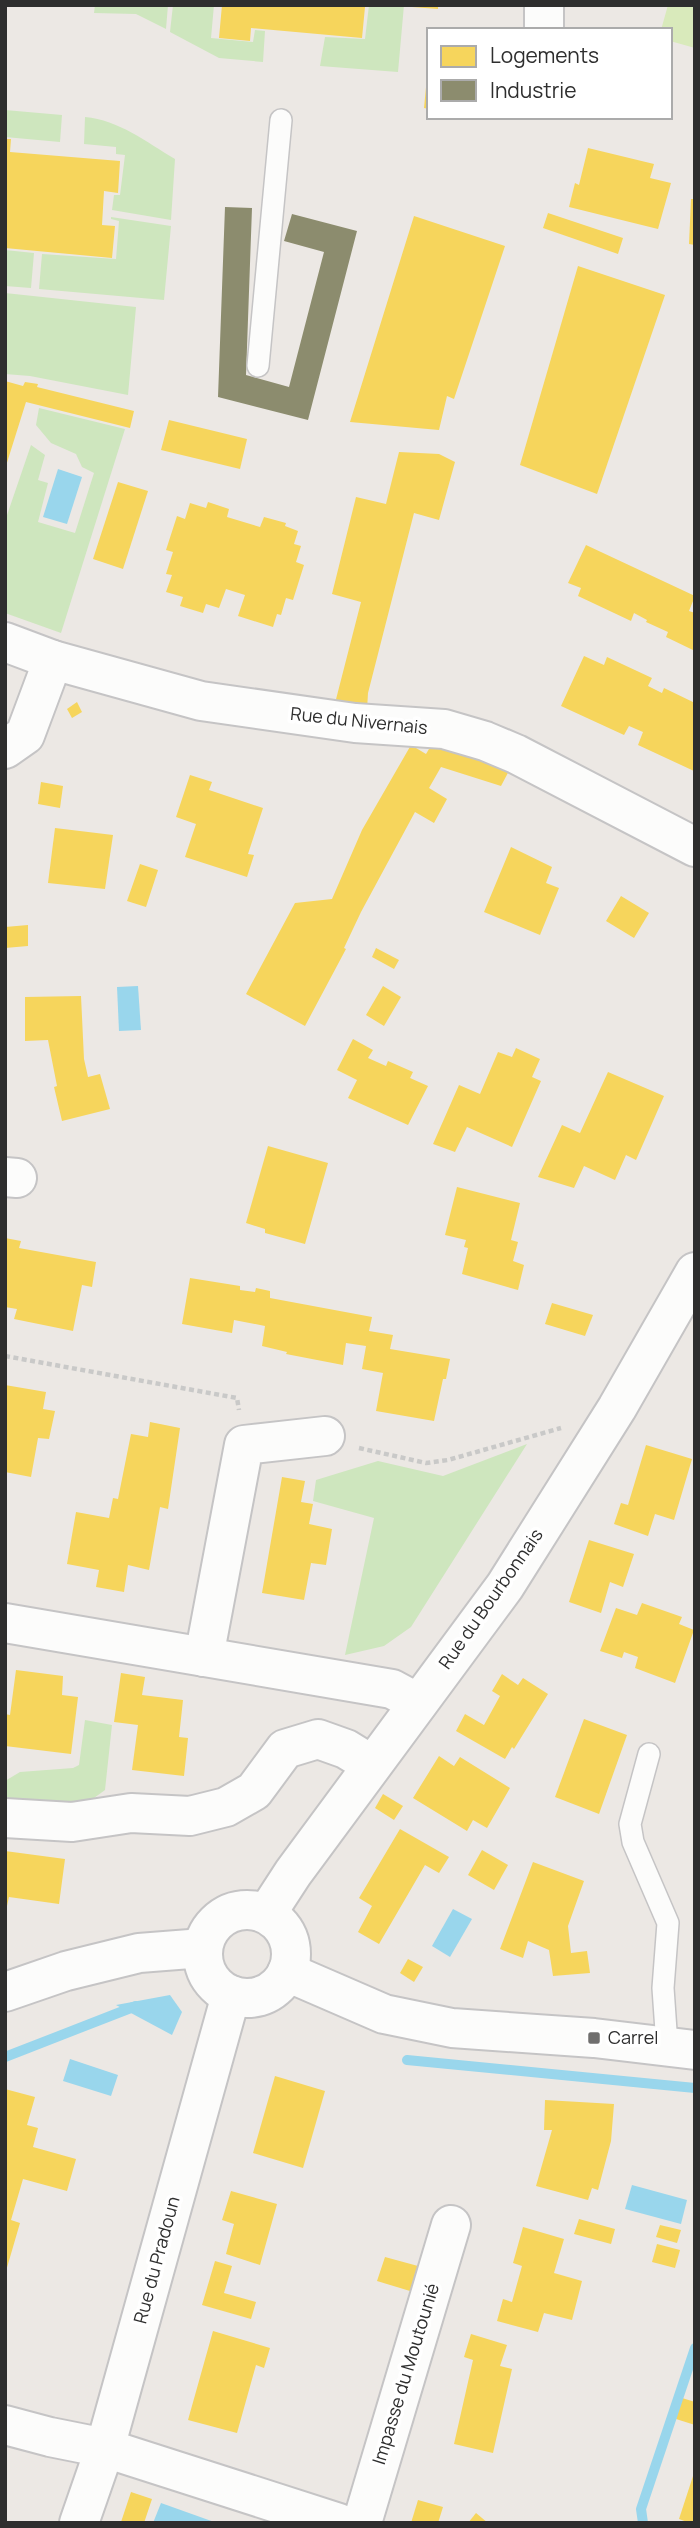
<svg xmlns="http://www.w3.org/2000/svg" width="700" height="2528" font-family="Manrope,sans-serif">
<rect width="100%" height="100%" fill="#ece8e4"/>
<!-- green -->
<g fill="#cee6be">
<polygon points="95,5 168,5 166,29 136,14 94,13"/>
<polygon points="173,5 214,5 211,38 253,42 255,30 265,31 263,62 219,58 170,32"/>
<polygon points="369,5 404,5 398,72 320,66 325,37 365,39"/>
<polygon points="5,110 62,115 60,142 5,137"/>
<path d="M 85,117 C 119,120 146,142 175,159 L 171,220 L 112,210 L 114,195 L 120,195 L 125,155 L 116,154 L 116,147 L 84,144 Z"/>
<polygon points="111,217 171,226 164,300 39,289 42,254 116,259 119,221 111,219"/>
<polygon points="5,250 34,253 31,288 5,286"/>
<polygon points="5,293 136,307 128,395 30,376 5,374"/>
<polygon points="39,408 125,429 61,633 5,613 5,521 31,445 45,455 38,480 48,483 38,522 75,533 94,473 82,467 76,454 51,443 36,425"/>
<polygon points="527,1444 411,1627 384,1646 345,1655 374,1518 313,1501 316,1480 378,1461 443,1476"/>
<polygon points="85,1720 112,1725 105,1790 94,1798 75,1807 5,1798 5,1781 20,1772 73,1768 79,1765"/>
</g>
<!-- pitch -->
<polygon fill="#d9eabb" points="668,5 695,5 695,48 670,41 670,30 661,30"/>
<!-- water -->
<g fill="#99d6ec">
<polygon points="58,469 82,477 67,524 43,517"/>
<polygon points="138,986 141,1030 119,1031 117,987"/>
<polygon points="453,1909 472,1919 450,1957 432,1946"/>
<polygon points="170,1995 182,2012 172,2035 116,2005"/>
<polygon points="70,2059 118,2075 111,2096 63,2081"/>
<polygon points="632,2185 687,2200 681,2224 625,2209"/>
<polygon points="161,2503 217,2523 153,2523"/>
</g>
<!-- homes -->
<g fill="#f6d55c">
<polygon points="222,5 365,7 362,38 251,28 250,41 219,38"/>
<polygon points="412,5 438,5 438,9 412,7"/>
<polygon points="427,77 429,77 429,109 424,108"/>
<polygon points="5,139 11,139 10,152 120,161 118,193 104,191 102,225 115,226 112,258 5,248"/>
<polygon points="588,148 654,164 650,178 671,183 658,229 569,207 575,183 579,185"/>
<polygon points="691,199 695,199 695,245 689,244"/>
<polygon points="548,213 623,238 618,254 543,228"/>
<polygon points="414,216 505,246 454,399 447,396 439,430 350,422"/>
<polygon points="578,266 665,295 597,494 520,465"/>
<polygon points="5,381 23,386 25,382 38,384 37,387 134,411 130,428 26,402 5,469"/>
<polygon points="169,420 247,439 240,469 161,450"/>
<polygon points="399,452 439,454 455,462 439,520 414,513 368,693 367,710 333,711 361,602 332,594 356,497 386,504"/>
<polygon points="118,482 148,491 123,569 93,559"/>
<polygon points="208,502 229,509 227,517 260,527 264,517 286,523 285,526 298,531 294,544 301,546 296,562 304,565 293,600 286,598 281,615 277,614 273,627 238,616 245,595 226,589 219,608 206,604 203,613 180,606 183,597 166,592 172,575 166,574 173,552 166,550 177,516 185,519 190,503 206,508"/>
<polygon points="586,545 695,596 689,611 695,613 695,651 666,637 668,632 646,622 647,620 634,613 631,621 578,596 581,588 568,583"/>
<polygon points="584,656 604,665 607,657 652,678 648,686 662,693 664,688 695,703 694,771 638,745 643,732 629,726 624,735 561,706"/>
<polygon points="77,702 82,712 72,718 67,709"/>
<polygon points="432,744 510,769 501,786 441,767 429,788 447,799 434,823 415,812 361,912 344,948 346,949 305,1026 246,994 295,903 332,899 362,830 411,745 426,754"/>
<polygon points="190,775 212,782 209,790 263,808 248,854 254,855 247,877 185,857 196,824 176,817"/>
<polygon points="41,782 63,786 60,808 38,804"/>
<polygon points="55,828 113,835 105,889 48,883"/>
<polygon points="511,847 552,867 546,883 559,888 540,935 484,912"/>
<polygon points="140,864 158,870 146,907 127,901"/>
<polygon points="621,896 649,913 634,938 606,921"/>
<polygon points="28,925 28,946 5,948 5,927"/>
<polygon points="376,948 399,960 394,969 372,957"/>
<polygon points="383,986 401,997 384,1026 366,1015"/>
<polygon points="81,996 84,1059 88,1077 100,1074 110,1109 62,1121 54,1087 57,1086 48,1040 25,1041 25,997"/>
<polygon points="353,1039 373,1050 368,1058 386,1066 388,1061 413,1072 410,1078 428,1086 408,1125 348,1098 357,1080 337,1070"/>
<polygon points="516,1048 540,1059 532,1077 541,1081 512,1147 467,1127 455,1152 433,1144 459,1085 480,1094 498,1052 512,1057"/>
<polygon points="608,1072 664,1096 636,1160 626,1155 615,1180 584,1166 574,1188 538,1177 562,1125 580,1133"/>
<polygon points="268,1146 328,1163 305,1244 265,1233 265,1229 246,1223"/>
<polygon points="457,1187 520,1203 511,1240 518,1242 513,1261 524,1265 518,1290 462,1274 468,1248 464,1247 466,1240 445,1235"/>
<polygon points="5,1238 21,1241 19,1248 96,1262 92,1287 82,1285 73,1331 14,1319 17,1309 5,1307"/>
<polygon points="190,1278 240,1286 240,1290 255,1292 256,1288 270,1291 270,1298 372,1317 369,1331 393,1335 390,1349 450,1359 446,1379 443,1379 434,1421 376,1411 383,1373 362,1369 366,1346 346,1343 343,1365 286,1354 287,1352 262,1346 265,1326 234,1320 232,1333 182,1324"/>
<polygon points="552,1303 593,1315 585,1336 545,1324"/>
<polygon points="5,1385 46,1392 43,1409 55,1411 49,1439 38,1438 31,1477 5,1472"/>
<polygon points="150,1422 180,1428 168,1509 160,1507 149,1570 128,1565 124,1592 96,1587 99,1570 67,1564 76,1512 109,1518 113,1498 118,1499 131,1434 148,1437"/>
<polygon points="646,1445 692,1459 674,1520 655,1514 648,1536 614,1524 621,1503 628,1505"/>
<polygon points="282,1477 305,1481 301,1502 313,1504 309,1524 332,1529 326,1565 311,1563 304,1600 262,1593"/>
<polygon points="589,1540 634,1554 623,1587 610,1582 601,1613 569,1602"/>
<polygon points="642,1603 682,1617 679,1624 694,1630 675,1683 635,1668 638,1657 624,1652 622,1658 600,1651 616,1608 637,1615"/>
<polygon points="16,1670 63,1676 62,1695 78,1697 71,1754 5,1746 5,1714 10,1715"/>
<polygon points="121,1673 145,1677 142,1695 183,1700 179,1737 188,1738 184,1776 132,1770 138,1725 114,1722"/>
<polygon points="502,1674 518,1685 523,1678 548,1694 514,1749 512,1747 505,1759 456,1731 465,1714 484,1725 500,1696 492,1691"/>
<polygon points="584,1719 627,1735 599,1814 555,1797"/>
<polygon points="439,1756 454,1766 460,1757 510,1788 487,1828 473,1820 467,1831 413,1798"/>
<polygon points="383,1794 403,1806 394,1820 375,1808"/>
<polygon points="400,1829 449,1857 439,1873 425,1865 379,1944 358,1932 372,1906 359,1898"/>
<polygon points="482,1850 508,1865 494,1890 468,1875"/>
<polygon points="5,1851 65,1859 59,1904 9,1897 5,1915"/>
<polygon points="533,1862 584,1881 568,1926 571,1953 587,1951 590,1973 553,1976 549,1950 528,1941 523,1958 500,1949"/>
<polygon points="408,1959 423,1967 414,1982 400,1973"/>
<polygon points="275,2076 325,2091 303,2168 253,2153"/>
<polygon points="5,2089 35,2097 27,2125 38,2128 33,2147 76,2159 67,2191 23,2179 11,2220 20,2223 6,2271"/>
<polygon points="545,2100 614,2104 611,2141 598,2190 592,2188 588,2200 536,2186 552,2130 544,2130"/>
<polygon points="231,2191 277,2204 260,2265 226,2254 234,2224 222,2220"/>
<polygon points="579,2219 615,2229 611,2244 574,2234"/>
<polygon points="660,2225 681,2230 677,2243 656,2237"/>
<polygon points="523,2227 564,2239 554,2273 582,2281 572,2320 544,2313 538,2332 497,2321 503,2299 512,2302 522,2266 513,2263"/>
<polygon points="657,2244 680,2250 675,2268 652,2262"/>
<polygon points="385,2257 418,2266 410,2291 377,2281"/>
<polygon points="215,2261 232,2266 224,2293 256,2302 251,2319 202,2305"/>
<polygon points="213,2331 270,2348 264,2368 256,2365 237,2433 188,2420"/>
<polygon points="471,2334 507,2345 500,2366 512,2369 493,2453 454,2444 473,2360 464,2357"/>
<polygon points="682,2398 695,2402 695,2425 676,2419"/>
<polygon points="694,2473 695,2523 690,2523 679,2519"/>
<polygon points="131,2492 152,2499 144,2523 121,2522"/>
<polygon points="418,2500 443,2507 438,2523 411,2523"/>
<polygon points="476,2513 488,2523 468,2523"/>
</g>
<!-- industry -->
<polygon fill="#8c8c6e" points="225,207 252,208 246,375 289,387 324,252 284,241 292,214 357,231 308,420 218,397"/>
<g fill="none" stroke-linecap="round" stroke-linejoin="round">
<!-- stream -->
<g stroke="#99d6ec" stroke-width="10">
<polyline points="5,2057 136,2006"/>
<polyline points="407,2060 695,2088"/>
<polyline points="643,2523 641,2509 695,2348"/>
</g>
<defs>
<g id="lane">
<polyline points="258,366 281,120"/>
<polyline points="649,1754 630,1824 633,1842 668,1923 663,1988 667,2045"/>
</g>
<g id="street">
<polyline points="544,5 544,30"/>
<polyline points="5,642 53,660 201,701 355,723 444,729 485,741 516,754 695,847"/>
<polyline points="5,749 25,735 53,660"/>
<polyline points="5,1177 17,1178"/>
<polyline points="5,1623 392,1689 418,1703"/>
<polyline points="204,1657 244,1445 325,1436"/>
<polyline points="5,1818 72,1822 131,1813 190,1816 226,1807 254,1791 285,1749 318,1739 346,1749 372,1765"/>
<polyline points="267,1913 293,1873 505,1586 617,1408 695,1272"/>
<polyline points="5,2425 50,2437 105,2448 339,2523"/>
<polyline points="79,2523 105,2448 231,1995"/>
<polyline points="362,2523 451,2225"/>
</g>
<g id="secondary">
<circle cx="247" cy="1954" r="44"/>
<polyline points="287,1972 384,2014 452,2028 594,2038 695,2050"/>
<polyline points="5,1992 66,1971 139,1953 203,1948"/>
</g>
</defs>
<!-- lane casing -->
<use href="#lane" stroke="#c5c4c5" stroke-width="24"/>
<!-- street casing -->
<use href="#street" stroke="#c5c4c5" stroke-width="42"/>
<!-- secondary casing -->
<use href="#secondary" stroke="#c5c4c5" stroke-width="42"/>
<!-- path -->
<g stroke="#c9c9c8" stroke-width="4.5" stroke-dasharray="5 3.5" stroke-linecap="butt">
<polyline points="5,1356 237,1398 239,1410"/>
<polyline points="359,1448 426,1463 448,1460 561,1428"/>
</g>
<!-- lane -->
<use href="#lane" stroke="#fcfcfb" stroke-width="21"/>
<!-- street -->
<use href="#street" stroke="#fcfcfb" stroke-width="38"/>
<!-- secondary -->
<use href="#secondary" stroke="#fcfcfb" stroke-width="38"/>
</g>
<!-- markers -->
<rect fill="#706f6e" stroke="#fff" stroke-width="2.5" x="587" y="2031" width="14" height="14" rx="3.5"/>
<g text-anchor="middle" stroke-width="7" stroke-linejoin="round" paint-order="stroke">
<!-- street labels -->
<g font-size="18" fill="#2e2e2e" stroke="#fff">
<text transform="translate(359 721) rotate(6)" y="6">Rue du Nivernais</text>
<text transform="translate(491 1599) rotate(-55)" y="6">Rue du Bourbonnais</text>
<text transform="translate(157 2260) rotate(-75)" y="6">Rue du Pradoun</text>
<text transform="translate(406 2374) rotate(-73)" y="6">Impasse du Moutounié</text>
</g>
<!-- poi labels -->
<g font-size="18" fill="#2e2e2e" stroke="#fff" text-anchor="start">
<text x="608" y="2044">Carrel</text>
</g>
</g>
<!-- border -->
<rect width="700" height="2528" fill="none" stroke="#2e2e2e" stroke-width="14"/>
<!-- legend -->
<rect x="427" y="28" width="245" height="91" fill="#ffffff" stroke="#ababab" stroke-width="2"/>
<rect x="441" y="46" width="35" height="21" fill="#f6d55c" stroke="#ababab" stroke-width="2"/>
<text x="490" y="63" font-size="21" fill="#2e2e2e">Logements</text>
<rect x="441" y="80" width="35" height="21" fill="#8c8c6e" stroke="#ababab" stroke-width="2"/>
<text x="490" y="98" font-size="21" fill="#2e2e2e">Industrie</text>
</svg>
